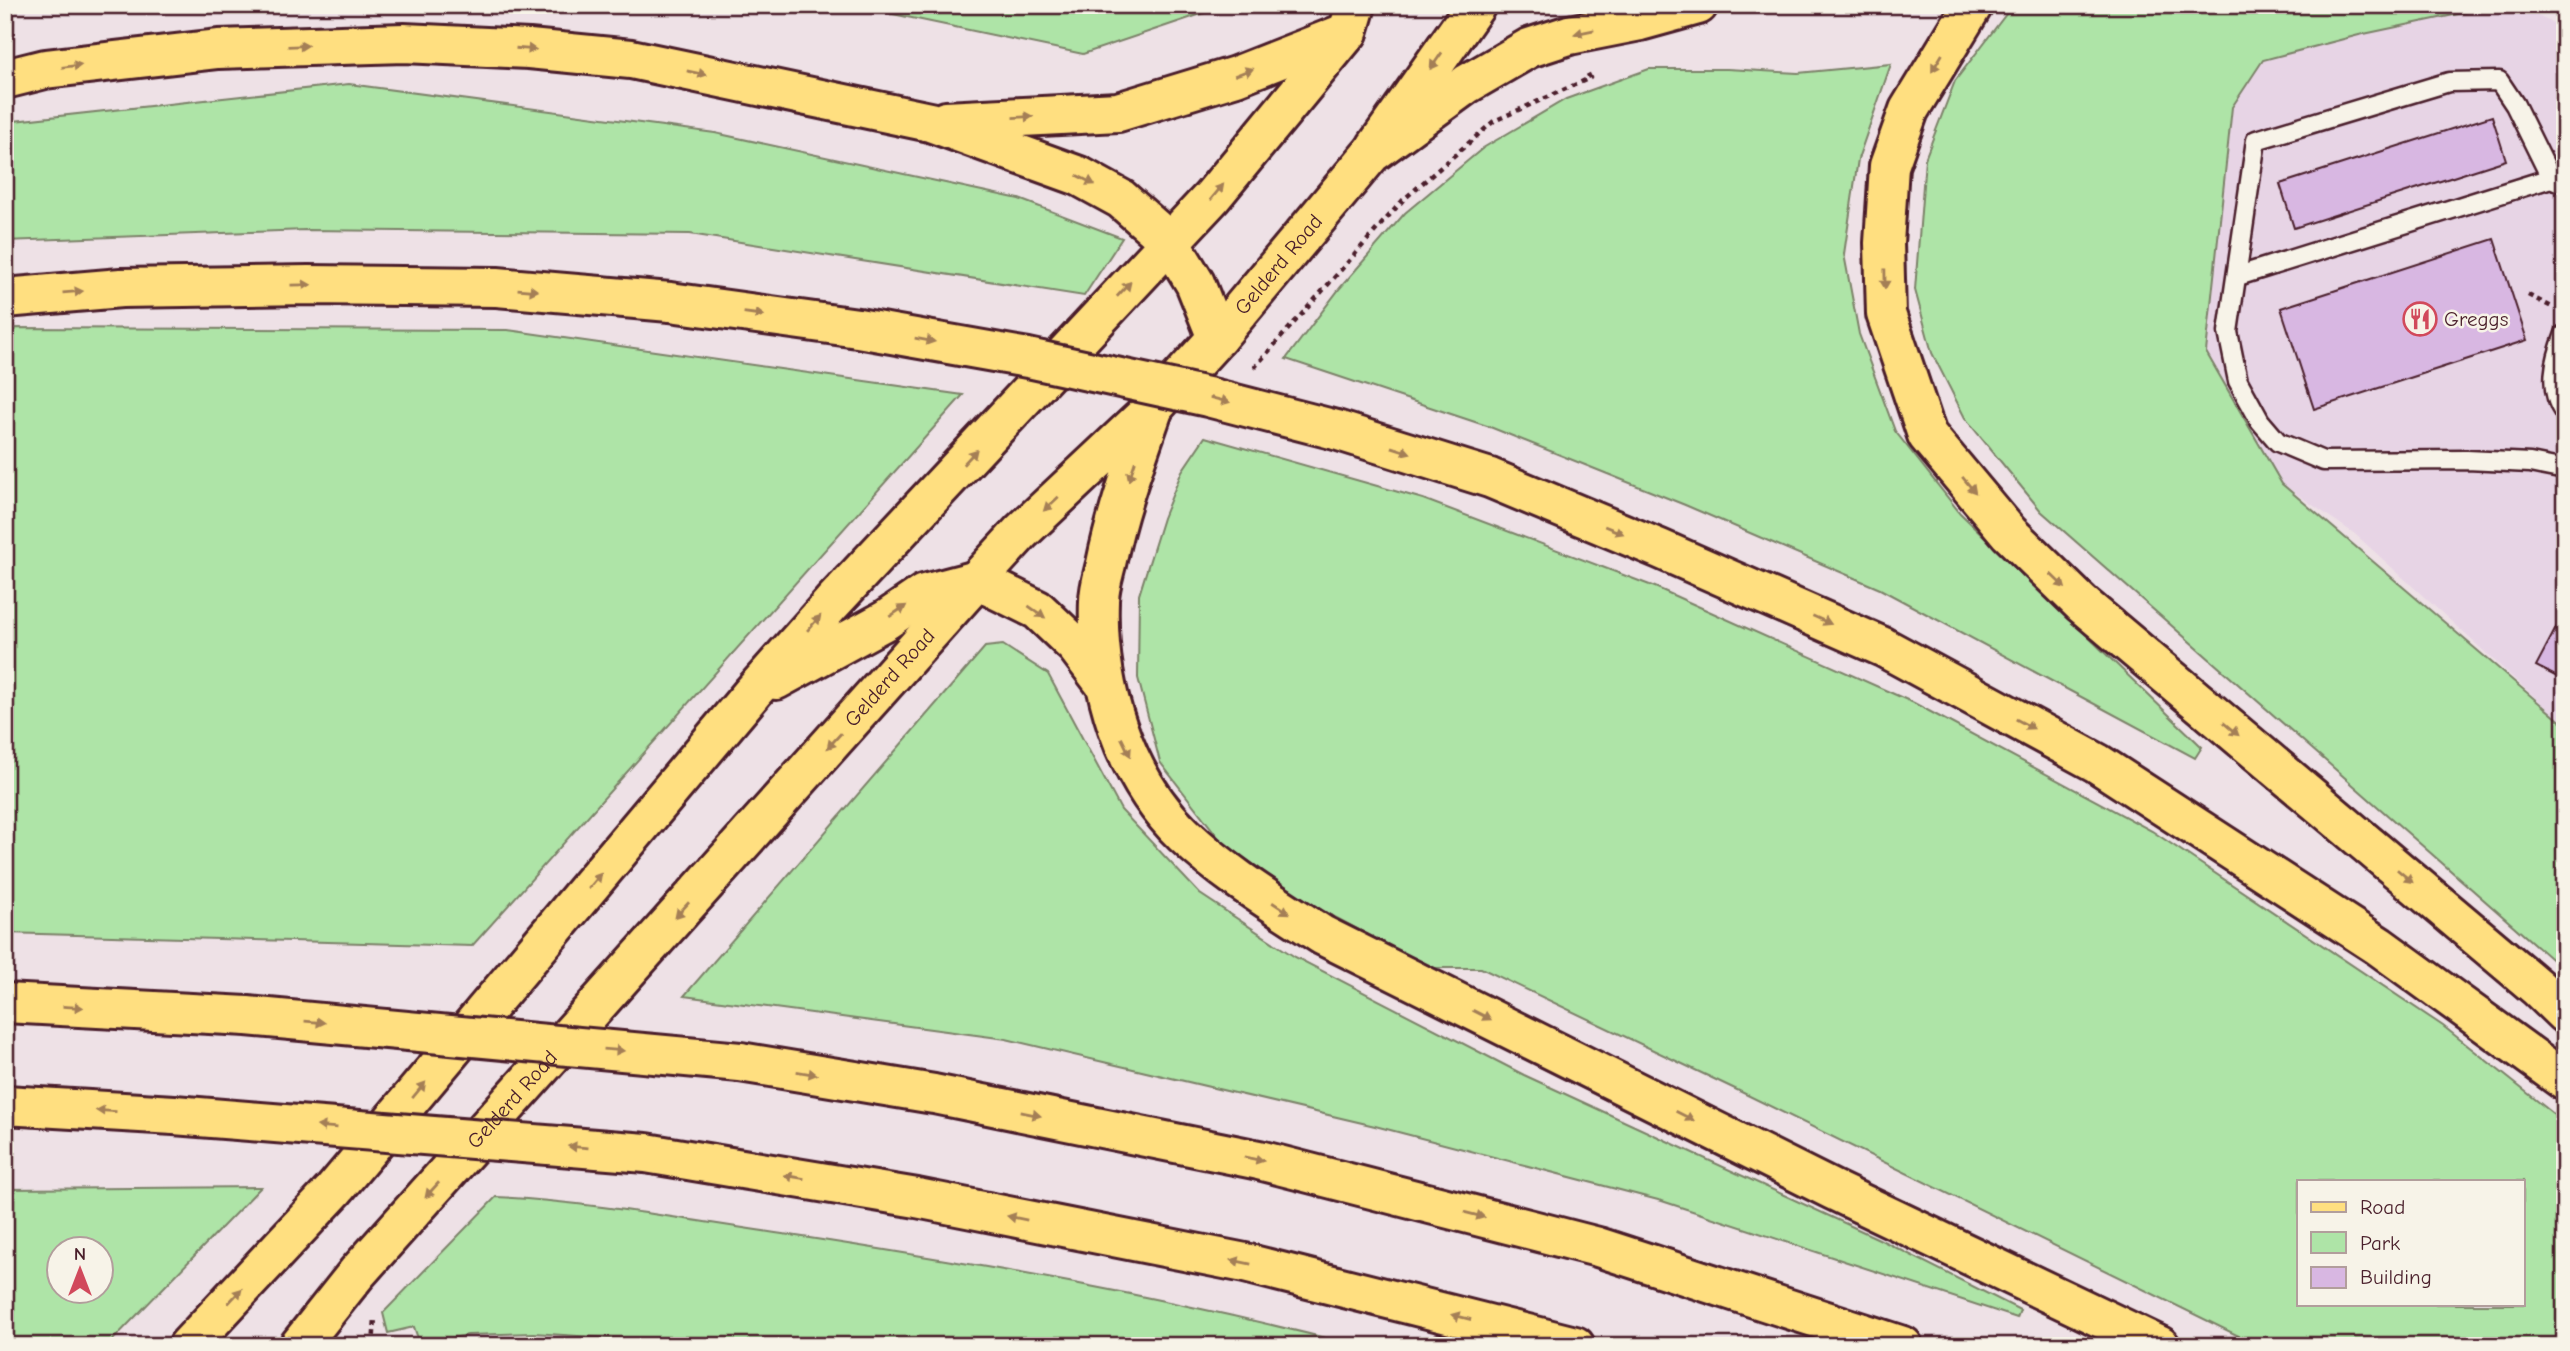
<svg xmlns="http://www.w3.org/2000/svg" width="2570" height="1351" font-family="'Comic Neue',sans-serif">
<rect width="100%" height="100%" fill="#eee1e6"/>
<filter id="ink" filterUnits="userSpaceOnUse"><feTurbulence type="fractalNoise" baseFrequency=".0143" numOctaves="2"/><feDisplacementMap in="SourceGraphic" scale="14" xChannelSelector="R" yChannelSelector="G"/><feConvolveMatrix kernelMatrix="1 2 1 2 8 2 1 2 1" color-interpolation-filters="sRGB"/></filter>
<g filter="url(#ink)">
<!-- built -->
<polygon fill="#e7d4e5" points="2499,5 2512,5 2565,28 2565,725 2355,534 2282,484 2222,393 2206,352 2232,107 2263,60 2434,16"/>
<!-- green -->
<g fill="#aee4a7" stroke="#7c8269" stroke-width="2" fill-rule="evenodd">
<polygon points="850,5 1228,5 1083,54"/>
<polygon points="2013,5 2501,5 2359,35 2263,60 2232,107 2206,352 2282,484 2565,725 2565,971 2041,511 1965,418 1932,353 1915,290 1925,159 1955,81"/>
<polygon points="1891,64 1858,159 1844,254 1859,334 1895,431 1960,513 2202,747 2195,758 1880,589 1685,505 1490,427 1286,359 1340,288 1405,213 1483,148 1566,99 1649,69 1727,69 1798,73"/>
<polygon points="349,84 715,133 1019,199 1122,238 1084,296 690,234 306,230 5,241 5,122"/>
<polygon points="5,328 508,330 963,395 472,946 5,933"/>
<path d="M 1205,437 L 1423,499 L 1655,587 L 1914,703 L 2152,831 L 2443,1026 L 2565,1123 L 2565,1346 L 2259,1346 L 1733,1088 L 1481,968 L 1430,968 L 1301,899 L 1222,842 L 1160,762 L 1138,678 L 1139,595 L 1163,518 L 1182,471 ZM 2299,1181 L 2523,1181 L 2523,1304 L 2299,1304 Z"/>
<polygon points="1003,645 1048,674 1121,810 1200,894 1295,957 1524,1075 1879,1239 2020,1310 2017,1318 1662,1201 1375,1126 1006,1039 684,996 985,647"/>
<path d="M 261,1187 L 107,1346 L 5,1346 L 5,1189 ZM 60,1250 L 102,1250 L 102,1292 L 60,1292 Z"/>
<path d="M 496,1197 C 594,1202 692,1221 790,1235 C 979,1264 1170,1297 1356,1346 L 724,1346 L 534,1333 L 468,1335 L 420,1344 L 414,1327 L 388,1333 L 383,1313 Z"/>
</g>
<!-- building -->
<g fill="#d8b7e2" stroke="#4a1f2b" stroke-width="2">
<polygon points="2492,116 2506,160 2294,228 2280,184"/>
<polygon points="2494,239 2527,340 2314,409 2281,308"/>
<polygon points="2565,611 2565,681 2536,666"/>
</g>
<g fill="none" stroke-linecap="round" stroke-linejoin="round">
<defs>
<g id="service">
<polyline points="2551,178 2515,105 2499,81 2449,82 2256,140 2228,332 2238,381 2260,421 2278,442 2323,461 2467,460 2530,463 2565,470"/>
<polyline points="2238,276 2551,178 2565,184"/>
<path d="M 2565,334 C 2555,360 2547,389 2565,414"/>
</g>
<polyline id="primary" points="1376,147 1476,5"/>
<g id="trunk">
<polyline points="1170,242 1195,283 1217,338"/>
<polyline points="776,680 886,620 924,594 977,580"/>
<polyline points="188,1346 334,1190 753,692 832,603 1212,197 1348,32 1356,5"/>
<path id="s1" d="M 299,1346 L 357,1273 L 977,580 L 1021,532 L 1154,407 L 1217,338 L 1371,154 L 1467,84 L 1529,48 L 1569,35 L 1640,21 L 1698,5"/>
</g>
<g id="motorway">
<polyline points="1973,5 1909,110 1889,166 1884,243 1886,314 1927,435 2009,533 2082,604 2538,988 2565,1014"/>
<polyline points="5,79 45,69 218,49 404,43 529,49 631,59 930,122 1079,176 1121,199 1170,242"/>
<polyline points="946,121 1118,112 1236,76 1348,32"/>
<polyline points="5,298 121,288 308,285 497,287 670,302 858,328"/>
<path d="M 1154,407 C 1136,459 1117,510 1106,564 C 1103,576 1099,589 1099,601 C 1096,684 1123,776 1184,835 C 1225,874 1275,904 1322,935 L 1833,1190 L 2160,1346"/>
<polyline points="1336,430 1490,478 1660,549 1883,647 2097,763 2379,946 2565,1081"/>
<polyline points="977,580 1038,610 1076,646 1104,683"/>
<polyline points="5,1003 247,1016"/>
<polyline points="740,1062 934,1094 1259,1160 1598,1247 1903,1346"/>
<polyline points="5,1105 174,1115"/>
<polyline points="646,1153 917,1198 1245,1263 1575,1346"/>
</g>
</defs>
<!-- service casing -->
<use href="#service" stroke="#4a1f2b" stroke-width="23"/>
<!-- primary casing -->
<use href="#primary" stroke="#4a1f2b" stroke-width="44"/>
<!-- trunk casing -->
<use href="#trunk" stroke="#4a1f2b" stroke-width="44"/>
<!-- motorway casing -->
<use href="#motorway" stroke="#4a1f2b" stroke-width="44"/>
<!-- path -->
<g stroke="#4a1f2b" stroke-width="4.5" stroke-dasharray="5 5" stroke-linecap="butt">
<polyline points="2528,295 2552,307"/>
<polyline points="1254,368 1403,200 1494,121 1590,78 1587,72"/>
<polyline points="373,1346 375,1318"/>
</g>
<!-- service -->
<use href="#service" stroke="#f7f3e8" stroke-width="18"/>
<!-- primary -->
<use href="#primary" stroke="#ffdf80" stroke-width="38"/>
<!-- trunk -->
<use href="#trunk" stroke="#ffdf80" stroke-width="38"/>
<!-- motorway -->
<use href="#motorway" stroke="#ffdf80" stroke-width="38"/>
<defs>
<g id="motorway-bridge">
<polyline points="858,328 1028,358 1208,397 1336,430"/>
<polyline points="247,1016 740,1062"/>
<polyline points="174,1115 646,1153"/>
</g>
</defs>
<!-- motorway-bridge casing -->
<use href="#motorway-bridge" stroke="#4a1f2b" stroke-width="44" stroke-linecap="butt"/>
<!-- motorway-bridge -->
<use href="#motorway-bridge" stroke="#ffdf80" stroke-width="38"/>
</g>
<!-- one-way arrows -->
<defs><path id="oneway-solid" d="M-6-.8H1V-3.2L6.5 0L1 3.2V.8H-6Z" transform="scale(1.75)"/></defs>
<g fill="#a47f56">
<use href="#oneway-solid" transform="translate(1584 32) rotate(168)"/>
<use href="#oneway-solid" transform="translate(298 46) rotate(-2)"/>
<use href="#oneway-solid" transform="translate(526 49) rotate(4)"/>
<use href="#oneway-solid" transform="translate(1436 61) rotate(125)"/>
<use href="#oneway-solid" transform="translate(1937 63) rotate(121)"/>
<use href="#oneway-solid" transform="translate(72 66) rotate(-7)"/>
<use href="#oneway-solid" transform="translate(1244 72) rotate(-21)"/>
<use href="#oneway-solid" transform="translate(697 73) rotate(12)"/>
<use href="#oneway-solid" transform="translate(1023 117) rotate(-3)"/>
<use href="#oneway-solid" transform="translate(1086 180) rotate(27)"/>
<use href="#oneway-solid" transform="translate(1217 192) rotate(-50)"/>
<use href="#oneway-solid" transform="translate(1885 279) rotate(89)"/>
<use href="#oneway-solid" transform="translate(301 285) rotate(-1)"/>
<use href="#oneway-solid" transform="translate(1124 289) rotate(-47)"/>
<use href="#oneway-solid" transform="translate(528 290) rotate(5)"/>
<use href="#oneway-solid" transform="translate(73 292) rotate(-5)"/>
<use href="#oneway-solid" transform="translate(754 314) rotate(8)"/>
<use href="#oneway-solid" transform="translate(925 340) rotate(10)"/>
<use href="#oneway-solid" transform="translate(1220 400) rotate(14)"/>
<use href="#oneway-solid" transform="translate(1401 450) rotate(18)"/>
<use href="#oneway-solid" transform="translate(970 457) rotate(-47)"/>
<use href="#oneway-solid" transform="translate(1132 471) rotate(109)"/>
<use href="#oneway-solid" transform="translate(1969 485) rotate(50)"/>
<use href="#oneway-solid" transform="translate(1051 504) rotate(137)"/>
<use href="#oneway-solid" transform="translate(1614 530) rotate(22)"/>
<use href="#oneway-solid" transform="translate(2058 581) rotate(44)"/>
<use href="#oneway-solid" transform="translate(898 611) rotate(-34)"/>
<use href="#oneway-solid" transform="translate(1037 612) rotate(35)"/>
<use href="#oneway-solid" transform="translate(1822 620) rotate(24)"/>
<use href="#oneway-solid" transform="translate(814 623) rotate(-49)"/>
<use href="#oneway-solid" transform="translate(2025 724) rotate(28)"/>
<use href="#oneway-solid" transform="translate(2231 729) rotate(40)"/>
<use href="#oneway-solid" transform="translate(834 741) rotate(132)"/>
<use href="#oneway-solid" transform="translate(1126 747) rotate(64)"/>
<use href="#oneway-solid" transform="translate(2405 876) rotate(40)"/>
<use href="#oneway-solid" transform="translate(595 881) rotate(-50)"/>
<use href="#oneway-solid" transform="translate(1281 908) rotate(33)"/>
<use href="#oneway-solid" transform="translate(682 910) rotate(132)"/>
<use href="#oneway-solid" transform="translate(73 1007) rotate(3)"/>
<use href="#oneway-solid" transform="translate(1482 1015) rotate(27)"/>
<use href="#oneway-solid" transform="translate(315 1022) rotate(5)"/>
<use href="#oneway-solid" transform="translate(614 1050) rotate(5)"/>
<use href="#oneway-solid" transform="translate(807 1073) rotate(9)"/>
<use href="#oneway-solid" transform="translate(419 1090) rotate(-50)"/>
<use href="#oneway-solid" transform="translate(106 1111) rotate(-177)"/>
<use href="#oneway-solid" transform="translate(1031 1114) rotate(11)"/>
<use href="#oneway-solid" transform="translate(1685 1116) rotate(27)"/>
<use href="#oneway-solid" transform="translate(327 1127) rotate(-175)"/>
<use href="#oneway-solid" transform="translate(578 1147) rotate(-175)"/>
<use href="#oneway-solid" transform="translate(1254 1159) rotate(12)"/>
<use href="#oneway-solid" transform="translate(794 1177) rotate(-171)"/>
<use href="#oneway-solid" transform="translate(432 1190) rotate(132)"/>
<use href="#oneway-solid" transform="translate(1475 1215) rotate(14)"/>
<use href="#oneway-solid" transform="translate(1017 1218) rotate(-169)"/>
<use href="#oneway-solid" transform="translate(1241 1262) rotate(-168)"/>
<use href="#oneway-solid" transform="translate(235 1296) rotate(-47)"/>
<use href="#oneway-solid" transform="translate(1461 1317) rotate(-166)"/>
</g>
</g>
<!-- icons -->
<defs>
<symbol id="restaurant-ring" viewBox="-11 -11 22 22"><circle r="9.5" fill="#f7f3e8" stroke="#d1495b" stroke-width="1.5"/><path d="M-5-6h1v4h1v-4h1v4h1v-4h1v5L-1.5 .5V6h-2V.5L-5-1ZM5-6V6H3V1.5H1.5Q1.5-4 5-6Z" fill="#d1495b"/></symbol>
</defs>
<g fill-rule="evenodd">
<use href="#restaurant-ring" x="2401" y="300" width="38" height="38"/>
</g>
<g text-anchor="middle" stroke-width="5" stroke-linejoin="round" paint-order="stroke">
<!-- street labels -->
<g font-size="21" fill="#4a1f2b" stroke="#f7f3e8">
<text dy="7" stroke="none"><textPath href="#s1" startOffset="1460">Gelderd Road</textPath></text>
<text dy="7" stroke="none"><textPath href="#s1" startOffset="892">Gelderd Road</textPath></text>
<text dy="7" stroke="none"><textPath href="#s1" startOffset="326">Gelderd Road</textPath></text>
</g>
<!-- poi labels -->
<g font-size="21" fill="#4a1f2b" stroke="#f7f3e8" text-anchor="start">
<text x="2444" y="326">Greggs</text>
</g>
</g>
<!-- margin -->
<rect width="2570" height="1351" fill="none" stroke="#f7f3e8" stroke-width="28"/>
<rect x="14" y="14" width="2542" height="1323" fill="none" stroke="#4a1f2b" stroke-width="2.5" filter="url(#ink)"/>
<!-- legend -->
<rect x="2297" y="1180" width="228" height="126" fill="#f7f3e8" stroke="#b29e9c" stroke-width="2"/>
<rect x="2311" y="1202" width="35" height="10" fill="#ffdf80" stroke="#b29e9c" stroke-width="2"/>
<text x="2360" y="1214" font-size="21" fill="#4a1f2b">Road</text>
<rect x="2311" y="1232" width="35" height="21" fill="#aee4a7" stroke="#b29e9c" stroke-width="2"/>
<text x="2360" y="1250" font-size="21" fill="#4a1f2b">Park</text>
<rect x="2311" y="1267" width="35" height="21" fill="#d8b7e2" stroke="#b29e9c" stroke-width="2"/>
<text x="2360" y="1284" font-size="21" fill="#4a1f2b">Building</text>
<!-- north arrow -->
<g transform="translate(80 1270)"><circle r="33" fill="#f7f3e8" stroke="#b29e9c" stroke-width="2"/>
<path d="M0-5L12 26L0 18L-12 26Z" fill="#d1495b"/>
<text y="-10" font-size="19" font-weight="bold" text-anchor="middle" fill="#4a1f2b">N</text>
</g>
</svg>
